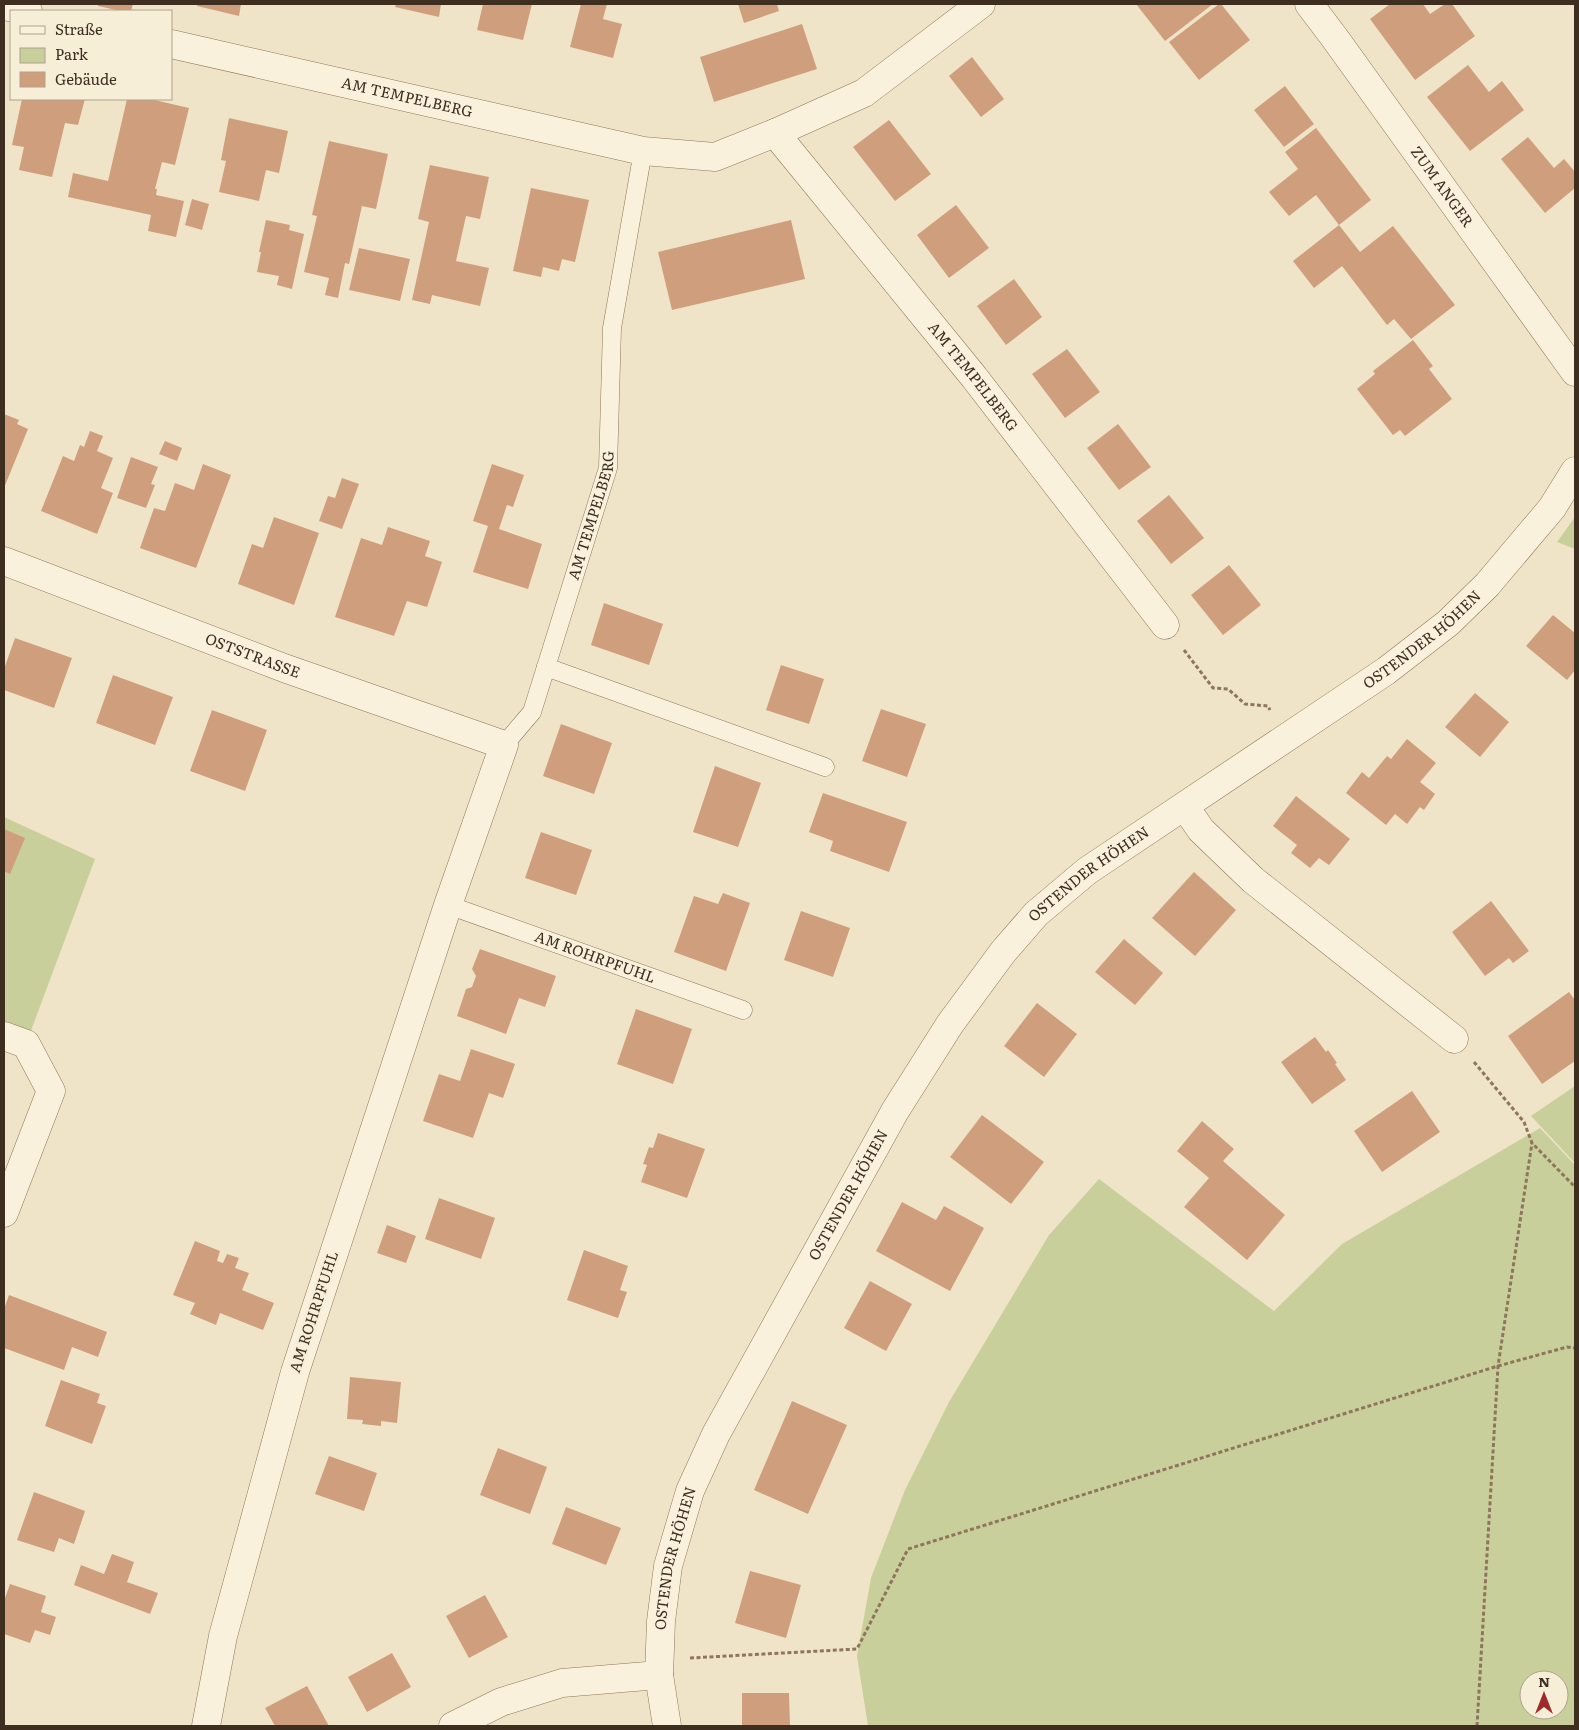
<svg xmlns="http://www.w3.org/2000/svg" width="1579" height="1730" font-family="Literata,serif">
<rect width="100%" height="100%" fill="#f0e4c8"/>
<!-- green -->
<g fill="#c9cf9b" fill-rule="evenodd">
<polygon points="1575,517 1575,549 1557,542"/>
<polygon points="4,817 95,859 26,1044 4,1036"/>
<polygon points="1575,1086 1575,1163 1531,1116"/>
<path d="M 1540,1128 L 1575,1165 L 1575,1726 L 868,1726 L 857,1656 L 871,1578 L 905,1490 L 949,1402 L 1049,1235 L 1099,1179 L 1274,1311 L 1342,1244 ZM 1529,1680 L 1559,1680 L 1559,1710 L 1529,1710 Z"/>
</g>
<!-- building -->
<g fill="#cf9f7d">
<polygon points="98,4 133,4 131,11 121,11 98,6"/>
<polygon points="198,4 241,4 239,16 197,6"/>
<polygon points="396,4 441,4 439,17 395,7"/>
<polygon points="483,4 532,4 523,40 477,30"/>
<polygon points="581,4 607,4 603,19 622,24 613,58 570,47"/>
<polygon points="738,4 777,4 779,11 744,23"/>
<polygon points="1136,4 1213,4 1165,41"/>
<polygon points="1219,4 1221,4 1250,40 1199,80 1169,42"/>
<polygon points="1390,4 1423,4 1430,14 1445,4 1452,4 1475,36 1415,80 1370,19"/>
<polygon points="802,24 817,69 714,102 700,57"/>
<polygon points="972,57 1004,99 981,117 949,76"/>
<polygon points="1468,65 1489,92 1502,81 1524,110 1470,151 1427,97"/>
<polygon points="1285,86 1314,124 1284,147 1254,110"/>
<polygon points="22,99 85,99 78,125 65,123 52,177 19,170 24,147 12,145"/>
<polygon points="127,99 150,99 189,108 175,165 162,162 155,189 157,189 156,195 184,201 176,237 148,231 151,215 68,197 73,173 108,181"/>
<polygon points="229,118 288,131 279,173 266,170 259,201 219,192 226,161 221,160"/>
<polygon points="889,120 931,174 895,201 853,147"/>
<polygon points="1316,128 1371,200 1339,225 1316,195 1289,216 1269,192 1298,169 1285,152"/>
<polygon points="1528,137 1554,168 1564,159 1575,172 1575,188 1545,213 1501,159"/>
<polygon points="329,141 388,154 376,209 362,206 349,264 345,263 338,298 325,295 329,278 304,272 317,216 312,215"/>
<polygon points="430,165 489,177 480,219 466,216 456,261 489,268 480,306 432,295 430,304 412,300 429,222 418,219"/>
<polygon points="531,188 589,200 575,262 562,259 559,271 543,267 541,277 513,271"/>
<polygon points="192,199 209,204 202,230 185,225"/>
<polygon points="956,205 989,248 949,278 917,235"/>
<polygon points="266,220 290,225 289,230 304,234 292,289 277,285 279,276 257,272 261,252 259,252"/>
<polygon points="791,220 805,279 672,310 658,252"/>
<polygon points="1339,225 1360,252 1393,226 1455,305 1411,339 1394,319 1387,325 1342,266 1314,288 1293,261"/>
<polygon points="359,248 410,259 400,301 349,290"/>
<polygon points="1014,279 1042,317 1006,345 977,306"/>
<polygon points="1413,340 1433,366 1429,369 1452,399 1405,436 1400,430 1393,435 1357,389 1375,374 1373,371"/>
<polygon points="1067,349 1100,392 1065,418 1032,374"/>
<polygon points="4,414 19,420 17,424 28,429 4,488"/>
<polygon points="1118,424 1151,467 1119,490 1087,448"/>
<polygon points="90,431 103,436 97,451 113,458 101,488 113,493 97,534 41,511 63,456 74,461 80,445 84,447"/>
<polygon points="165,441 182,448 177,461 159,454"/>
<polygon points="131,457 158,467 151,484 155,485 146,508 117,498"/>
<polygon points="203,464 231,475 196,568 140,548 154,508 165,511 175,483 194,490"/>
<polygon points="492,464 524,475 513,507 507,505 499,529 542,544 528,589 473,572 488,526 473,521"/>
<polygon points="342,478 359,484 342,529 319,521 328,496 335,498"/>
<polygon points="1169,495 1204,538 1171,564 1137,521"/>
<polygon points="274,517 319,533 294,605 238,584 252,544 263,548"/>
<polygon points="388,527 430,541 425,556 442,562 427,607 407,601 394,636 335,617 361,538 382,545"/>
<polygon points="1229,565 1261,605 1223,635 1191,595"/>
<polygon points="604,603 663,624 649,665 591,645"/>
<polygon points="1553,615 1575,633 1575,670 1567,680 1526,646"/>
<polygon points="15,638 72,658 54,708 4,690 4,669"/>
<polygon points="781,665 824,679 809,724 766,710"/>
<polygon points="113,675 173,697 155,745 96,723"/>
<polygon points="1475,693 1509,722 1480,757 1445,727"/>
<polygon points="881,709 926,724 907,777 862,761"/>
<polygon points="212,710 267,730 245,791 190,771"/>
<polygon points="561,724 612,743 594,794 543,776"/>
<polygon points="1407,739 1436,763 1420,782 1435,794 1424,810 1420,807 1407,824 1395,814 1386,825 1346,793 1362,772 1369,778 1387,756 1391,759"/>
<polygon points="715,766 761,783 738,847 693,832"/>
<polygon points="823,793 907,822 889,872 830,851 833,841 809,832"/>
<polygon points="1296,796 1350,839 1329,865 1319,858 1310,868 1291,853 1297,845 1273,826"/>
<polygon points="4,829 25,838 10,874 4,871"/>
<polygon points="541,832 592,850 576,895 525,878"/>
<polygon points="1194,872 1236,910 1195,956 1152,918"/>
<polygon points="723,893 750,903 726,971 674,952 694,896 718,904"/>
<polygon points="1491,901 1529,951 1513,963 1509,958 1485,976 1452,932"/>
<polygon points="801,911 850,928 833,977 784,960"/>
<polygon points="1124,939 1163,973 1135,1005 1095,972"/>
<polygon points="480,949 556,976 545,1007 519,998 506,1034 457,1016 466,989 472,987 476,976 472,969"/>
<polygon points="1569,992 1575,1000 1575,1061 1542,1084 1508,1036"/>
<polygon points="1037,1003 1077,1034 1044,1077 1004,1046"/>
<polygon points="636,1009 692,1029 673,1084 617,1064"/>
<polygon points="1315,1037 1326,1052 1328,1050 1337,1063 1335,1064 1346,1080 1312,1104 1281,1062"/>
<polygon points="471,1049 515,1064 503,1098 489,1093 473,1138 423,1121 439,1074 460,1081"/>
<polygon points="1412,1091 1440,1132 1382,1172 1354,1131"/>
<polygon points="982,1115 1044,1162 1011,1204 950,1157"/>
<polygon points="1202,1121 1234,1149 1223,1161 1285,1215 1247,1260 1184,1207 1209,1178 1177,1151"/>
<polygon points="658,1133 705,1149 687,1198 641,1182 647,1165 643,1164 649,1147 653,1148"/>
<polygon points="439,1198 495,1218 481,1259 425,1239"/>
<polygon points="902,1202 936,1220 944,1206 984,1228 950,1291 876,1251"/>
<polygon points="387,1225 416,1236 406,1263 377,1253"/>
<polygon points="195,1241 220,1251 217,1261 223,1263 227,1254 239,1258 235,1268 249,1273 242,1290 274,1303 263,1330 220,1313 216,1325 190,1314 195,1303 173,1295"/>
<polygon points="584,1250 628,1266 620,1290 627,1292 618,1318 567,1300"/>
<polygon points="870,1281 912,1304 886,1351 844,1328"/>
<polygon points="9,1295 107,1332 98,1357 72,1347 64,1370 4,1348 4,1309"/>
<polygon points="350,1377 401,1382 397,1423 381,1421 381,1426 362,1424 363,1420 347,1419"/>
<polygon points="61,1380 100,1394 97,1403 106,1406 92,1444 45,1426"/>
<polygon points="792,1401 847,1425 808,1514 754,1490"/>
<polygon points="498,1448 547,1467 530,1514 480,1495"/>
<polygon points="329,1456 377,1473 364,1511 315,1494"/>
<polygon points="34,1492 85,1511 74,1544 59,1538 54,1552 17,1540"/>
<polygon points="566,1507 621,1528 606,1565 552,1544"/>
<polygon points="112,1554 134,1562 127,1582 158,1593 150,1614 74,1585 81,1565 104,1574"/>
<polygon points="750,1571 801,1585 786,1638 735,1623"/>
<polygon points="10,1584 46,1596 41,1612 56,1617 50,1635 35,1630 30,1643 4,1634 4,1601"/>
<polygon points="485,1595 508,1637 469,1658 446,1616"/>
<polygon points="392,1653 411,1687 367,1712 348,1677"/>
<polygon points="307,1686 329,1726 275,1726 265,1708"/>
<polygon points="742,1693 789,1693 790,1726 742,1726"/>
</g>
<g fill="none" stroke-linecap="round" stroke-linejoin="round">
<defs>
<g id="lane">
<polyline points="546,667 825,767"/>
<path id="s1" d="M 504,745 L 532,712 L 608,468 L 612,328 L 643,151"/>
<path id="s2" d="M 448,905 L 743,1010"/>
</g>
<g id="street">
<path id="s3" d="M 1309,4 L 1334,37 L 1575,372"/>
<polyline points="4,6 28,11"/>
<path id="s4" d="M 171,44 L 643,151 L 715,157 L 775,133 L 864,93 L 981,4"/>
<path id="s5" d="M 775,133 L 974,377 L 1165,625"/>
<path id="s6" d="M 4,561 L 284,668 L 504,745 L 448,905 L 295,1372 L 223,1636 L 206,1726"/>
<polyline points="1185,807 1201,830 1253,880 1454,1039"/>
<polyline points="4,1036 26,1044 51,1091 4,1213"/>
<polyline points="453,1726 501,1702 562,1683 659,1675"/>
<path id="s7" d="M 667,1726 L 659,1675 L 661,1621 L 668,1566 L 690,1491 L 716,1434 L 895,1111 L 950,1024 L 1003,952 L 1036,914 L 1087,871 L 1386,671 L 1448,623 L 1487,585 L 1552,508 L 1575,471"/>
</g>
</defs>
<!-- lane casing -->
<use href="#lane" stroke="#8d765c" stroke-width="19"/>
<!-- street casing -->
<use href="#street" stroke="#8d765c" stroke-width="29"/>
<!-- path -->
<g stroke="#8d765c" stroke-width="3" stroke-dasharray="4 2.5" stroke-linecap="butt">
<polyline points="1184,650 1213,688 1228,689 1245,704 1268,706 1270,710"/>
<polyline points="1474,1062 1524,1122 1532,1143 1575,1187"/>
<polyline points="690,1658 857,1649 908,1549 1498,1366 1567,1347 1575,1348"/>
<polyline points="1477,1726 1498,1366 1532,1143"/>
</g>
<!-- lane -->
<use href="#lane" stroke="#faf1dc" stroke-width="18"/>
<!-- street -->
<use href="#street" stroke="#faf1dc" stroke-width="28"/>
</g>
<g text-anchor="middle" stroke-width="5" stroke-linejoin="round" paint-order="stroke">
<!-- street labels -->
<g font-size="15" fill="#3d2e20" stroke="#f7eed8">
<text dy="5" stroke="none"><textPath href="#s4" startOffset="242">AM TEMPELBERG</textPath></text>
<text dy="5" stroke="none"><textPath href="#s3" startOffset="226">ZUM ANGER</textPath></text>
<text dy="5" stroke="none"><textPath href="#s5" startOffset="314">AM TEMPELBERG</textPath></text>
<text dy="5" stroke="none"><textPath href="#s1" startOffset="249">AM TEMPELBERG</textPath></text>
<text dy="5" stroke="none"><textPath href="#s7" startOffset="1388">OSTENDER HÖHEN</textPath></text>
<text dy="5" stroke="none"><textPath href="#s6" startOffset="266">OSTSTRASSE</textPath></text>
<text dy="5" stroke="none"><textPath href="#s7" startOffset="980">OSTENDER HÖHEN</textPath></text>
<text dy="5" stroke="none"><textPath href="#s2" startOffset="156">AM ROHRPFUHL</textPath></text>
<text dy="5" stroke="none"><textPath href="#s7" startOffset="575">OSTENDER HÖHEN</textPath></text>
<text transform="translate(314 1312) rotate(-72)" y="5">AM ROHRPFUHL</text>
<text dy="5" stroke="none"><textPath href="#s7" startOffset="170">OSTENDER HÖHEN</textPath></text>
</g>
</g>
<!-- border -->
<rect width="1579" height="1730" fill="none" stroke="#3d2e20" stroke-width="10"/>
<!-- legend -->
<rect x="10" y="10" width="162" height="90" fill="#f7eed8" stroke="#ada18e"/>
<rect x="20" y="26" width="25" height="8" fill="#faf1dc" stroke="#ada18e"/>
<text x="55" y="35" font-size="15" fill="#3d2e20">Straße</text>
<rect x="20" y="48" width="25" height="15" fill="#c9cf9b" stroke="#ada18e"/>
<text x="55" y="60" font-size="15" fill="#3d2e20">Park</text>
<rect x="20" y="72" width="25" height="15" fill="#cf9f7d" stroke="#ada18e"/>
<text x="55" y="85" font-size="15" fill="#3d2e20">Gebäude</text>
<!-- north arrow -->
<g transform="translate(1544 1695)"><circle r="24" fill="#f7eed8" stroke="#ada18e"/>
<path d="M0-4L9 19L0 12L-9 19Z" fill="#9e2a2b"/>
<text y="-8" font-size="14" font-weight="bold" text-anchor="middle" fill="#3d2e20">N</text>
</g>
</svg>
